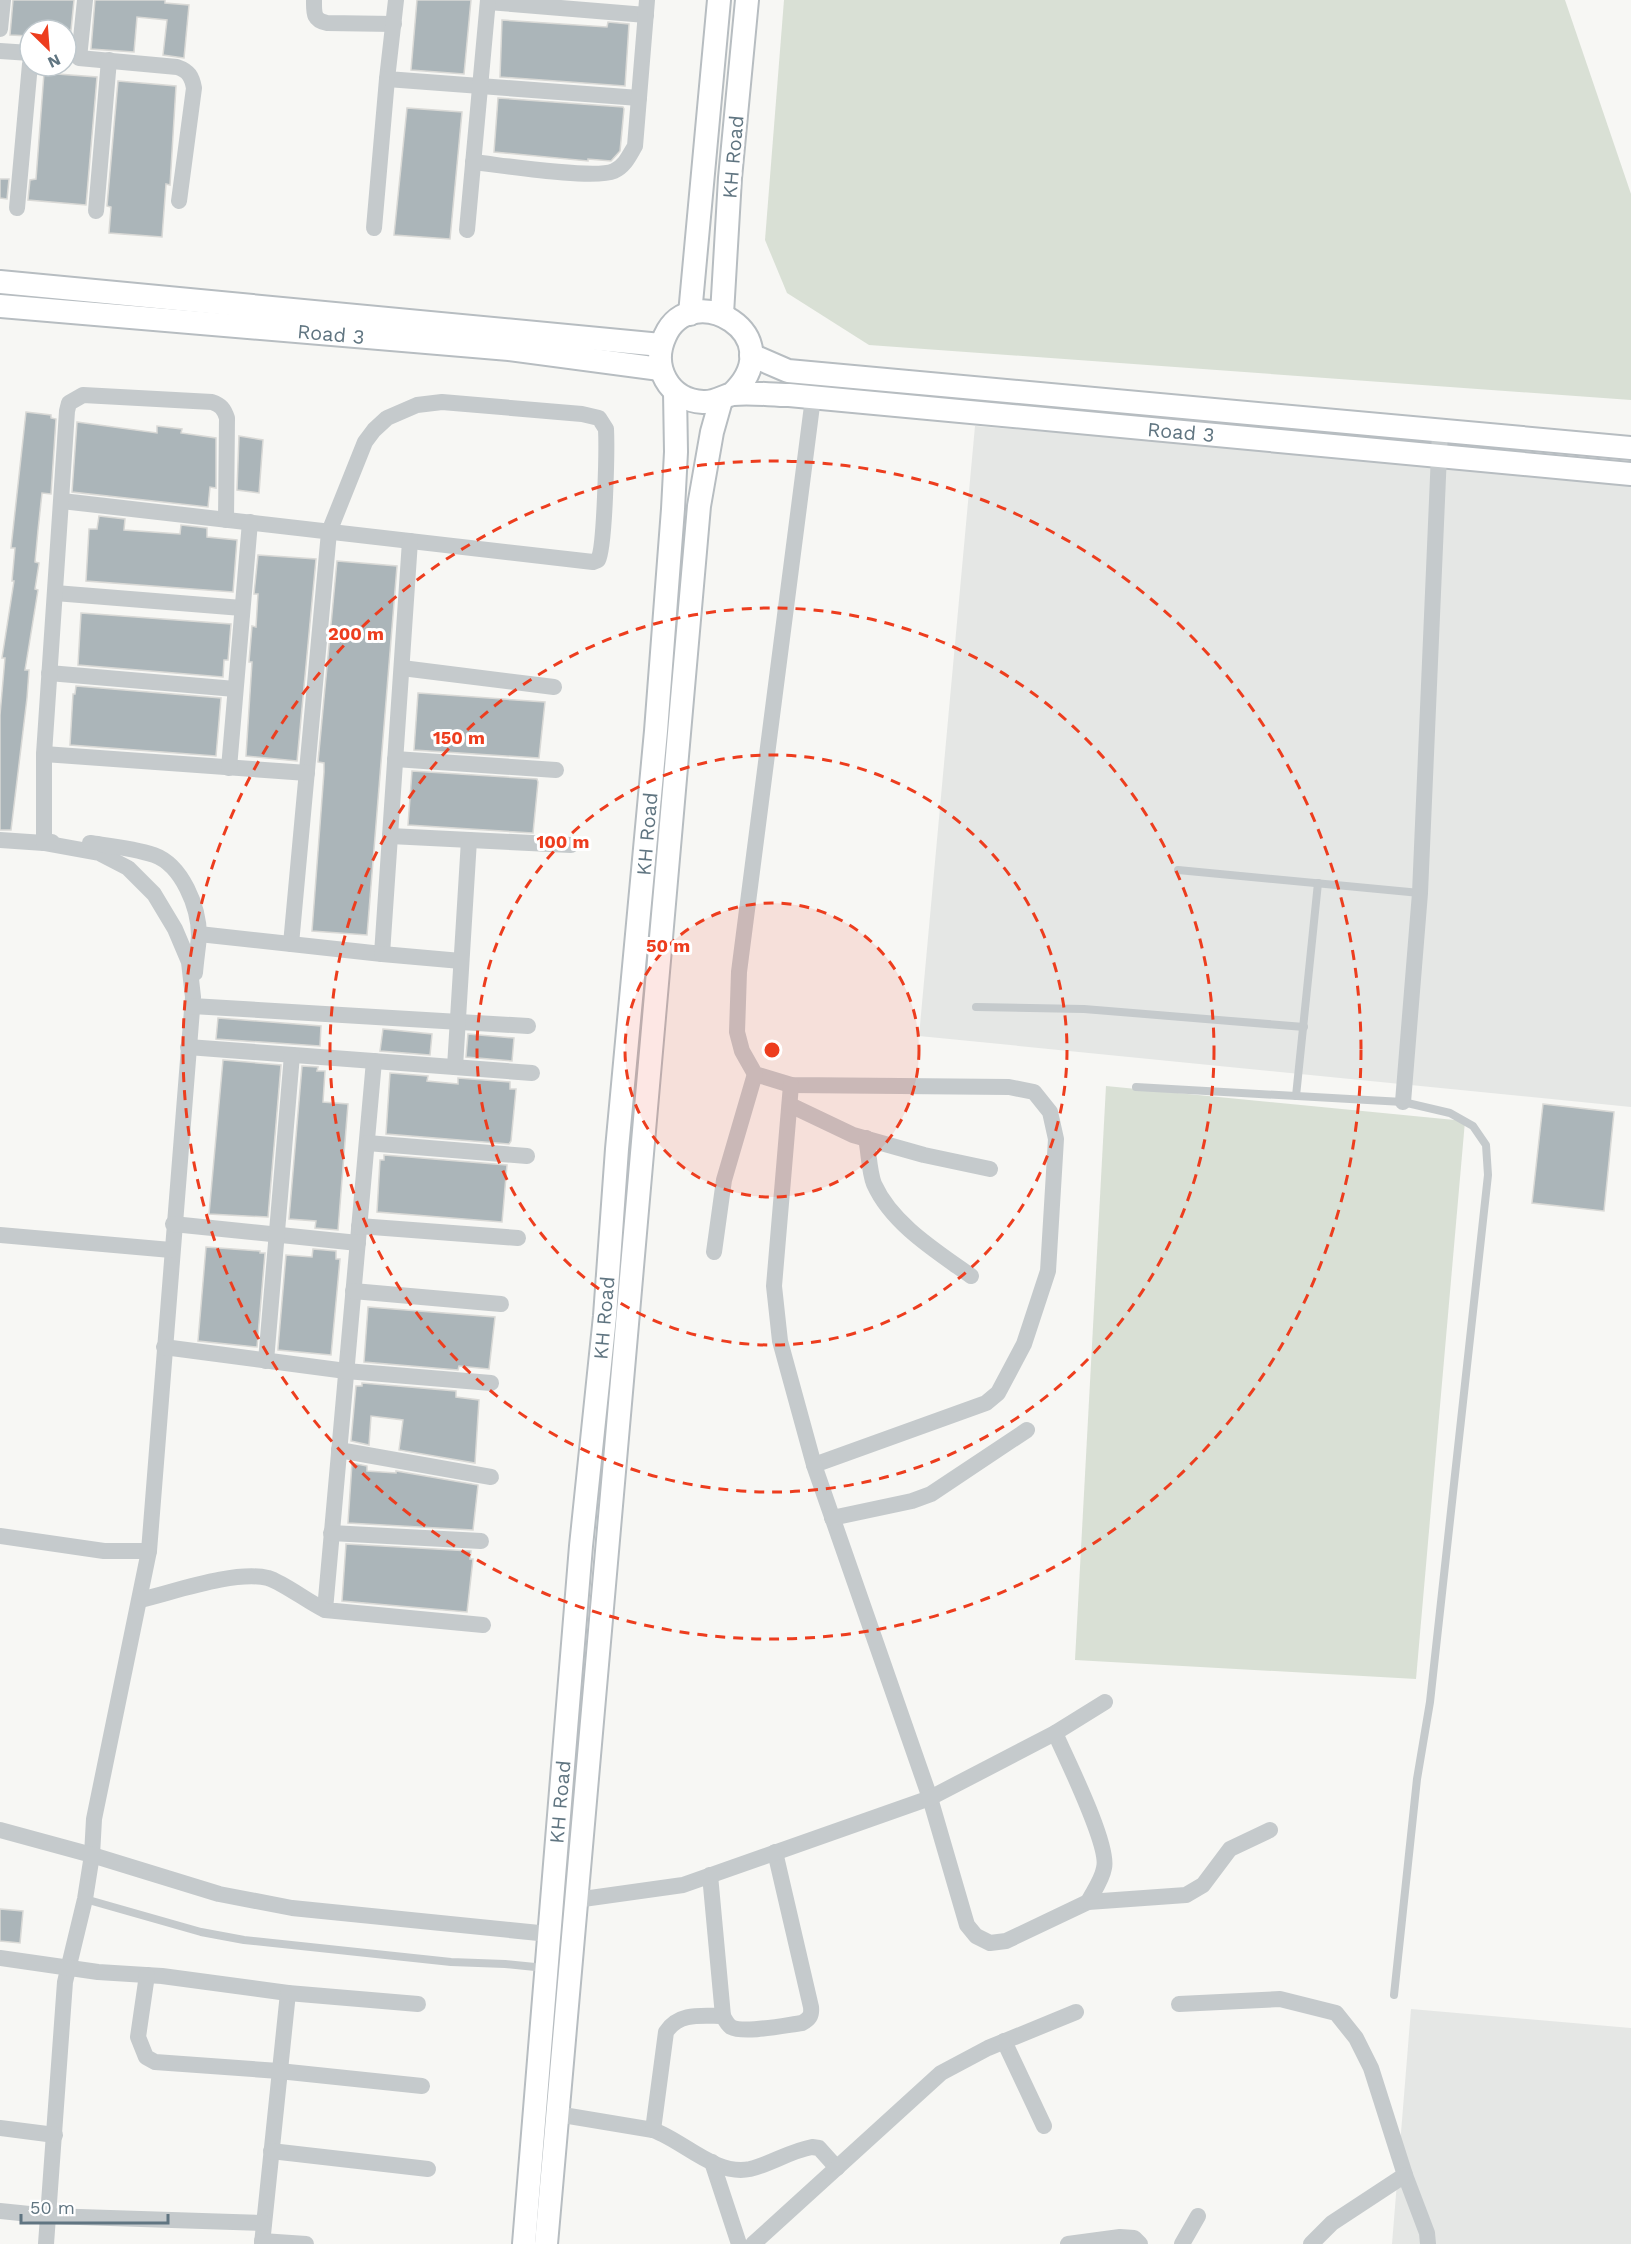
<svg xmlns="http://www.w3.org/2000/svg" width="1631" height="2244" font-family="'Work Sans',sans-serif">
<rect width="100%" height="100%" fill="#f7f7f4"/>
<!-- built -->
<g fill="#e5e7e5">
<polygon points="975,426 1432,462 1631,481 1631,1107 919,1036"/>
<polygon points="1411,2009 1631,2028 1631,2244 1392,2244"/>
</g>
<!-- green -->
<g fill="#d9e0d5">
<polygon points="784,0 1565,0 1631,194 1631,400 869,345 787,293 765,240"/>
<polygon points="1106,1086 1465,1121 1416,1679 1075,1660"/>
</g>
<!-- building -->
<g fill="#abb5b9" stroke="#d9d9d6" stroke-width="1.5">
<polygon points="13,0 74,0 71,30 30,30 30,36 10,35"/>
<polygon points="95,0 165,0 165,3 189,5 184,58 163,55 167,20 137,17 134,52 91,49"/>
<polygon points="417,0 471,0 464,74 411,70"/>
<polygon points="502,20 607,27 608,22 629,24 625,86 500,77"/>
<polygon points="44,73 97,77 86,205 28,200 30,180 36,179"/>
<polygon points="118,81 176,86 170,185 166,184 162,237 109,233 111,207 107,206"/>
<polygon points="498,98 623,107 624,109 620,151 611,161 588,159 588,161 494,152"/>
<polygon points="407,108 462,112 450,239 394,235"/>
<polygon points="0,179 9,179 7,199 0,198"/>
<polygon points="26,412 51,415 51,418 56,419 51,494 42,493 38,530 35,562 39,563 35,589 38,590 25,670 29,670 27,698 11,830 0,830 0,715 5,658 2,658 14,581 12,581 15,548 11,548"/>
<polygon points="77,422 157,433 157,426 182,429 181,433 216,438 216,488 210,487 208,507 72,492"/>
<polygon points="239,436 263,440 259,493 237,490"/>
<polygon points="99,516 125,519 124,530 180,534 181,525 207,528 207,537 237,540 233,592 86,581 89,529 97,529"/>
<polygon points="258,555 316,559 297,761 246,756 252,662 249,662 252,626 256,627 258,594 254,594"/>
<polygon points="337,561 397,566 367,935 312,931 324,772 324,763 318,762"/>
<polygon points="81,613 231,624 228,660 224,660 223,677 78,665"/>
<polygon points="76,686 221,698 216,756 70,745 73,694 75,694"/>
<polygon points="418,693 545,702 539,758 414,750"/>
<polygon points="412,771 537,779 538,782 533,833 408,825"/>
<polygon points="218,1018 321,1026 320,1046 216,1039"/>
<polygon points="383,1029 432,1034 430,1055 380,1051"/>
<polygon points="468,1034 514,1038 512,1061 466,1057"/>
<polygon points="223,1060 281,1065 268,1217 209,1214"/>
<polygon points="302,1066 318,1067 317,1071 325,1071 323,1102 348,1104 338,1230 315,1228 316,1221 289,1219"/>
<polygon points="390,1073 428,1076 427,1081 458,1084 458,1078 510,1082 510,1089 516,1089 511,1141 509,1144 386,1134"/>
<polygon points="1543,1104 1614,1112 1604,1211 1532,1203"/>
<polygon points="384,1155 507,1165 502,1222 377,1212 380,1160 384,1160"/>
<polygon points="206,1247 260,1251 260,1253 265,1253 257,1347 198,1341"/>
<polygon points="313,1249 336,1251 336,1259 340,1259 331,1355 278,1350 278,1348 286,1255 312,1257"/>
<polygon points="368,1307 495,1317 489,1369 459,1366 458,1370 364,1362"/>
<polygon points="362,1383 456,1391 456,1397 479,1400 475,1463 399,1450 403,1420 371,1416 369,1445 351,1441 356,1386 362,1386"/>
<polygon points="352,1463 367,1466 367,1471 396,1473 396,1471 478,1485 473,1530 348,1523"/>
<polygon points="346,1544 471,1551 470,1559 473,1559 467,1612 342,1601"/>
<polygon points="0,1909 23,1911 20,1943 0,1941"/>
</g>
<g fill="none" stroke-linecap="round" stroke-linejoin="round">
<defs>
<g id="secondary">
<polyline points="0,282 661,345"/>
<polyline points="0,306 509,349 660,369"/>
<polyline points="690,314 719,0"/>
<polyline points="722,314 730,178 747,0"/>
<polyline points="751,355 788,371 1631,448"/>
<path d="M 732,394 C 794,335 691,277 665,336 C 651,366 668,400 703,402 C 715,403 723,396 733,394 C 751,392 771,395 789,395 L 1631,474"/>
<polyline points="524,2244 581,1546 605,1316 617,1149 656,731 673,509 676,452 675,392"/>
<polyline points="546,2244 699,506 712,432 721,400"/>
</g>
</defs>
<!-- secondary casing -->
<use href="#secondary" stroke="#b7bdc1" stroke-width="26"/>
<!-- lane -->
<g stroke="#c5cacc" stroke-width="8">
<polyline points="1178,870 1420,893"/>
<polyline points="976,1007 1084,1009 1304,1027"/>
<polyline points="1136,1087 1403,1102 1450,1113 1473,1126 1486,1145 1488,1175 1430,1702 1417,1779 1394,1995"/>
<polyline points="1296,1096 1318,883"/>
<polyline points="85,1899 201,1932 244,1940 451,1962 505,1964 545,1968"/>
</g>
<!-- street -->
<g stroke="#c5cacc" stroke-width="16">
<path d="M 85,0 L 79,58 L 177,67 C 189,71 192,77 194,88 L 179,201"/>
<path d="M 314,0 C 314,13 313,20 327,23 L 394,24"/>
<polyline points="396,0 387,79 639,98"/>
<polyline points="488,2 646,15"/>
<polyline points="0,29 3,0"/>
<polyline points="0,51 30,53"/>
<path d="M 473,162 C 501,165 594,180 614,171 C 625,166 629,156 635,146 L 647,0"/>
<polyline points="17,208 30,64"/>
<polyline points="96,211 109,60"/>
<polyline points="374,228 387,79"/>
<polyline points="467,230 488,0"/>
<polyline points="813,398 739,972 737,1032 742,1051 755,1074 791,1085 1009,1087 1034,1092 1050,1112 1056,1139 1048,1271 1024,1344 998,1393 986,1403 814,1465"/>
<path d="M 62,501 L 593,562 L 598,560 C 605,548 607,448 606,429 L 599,418 L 582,414 L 442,402 L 417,405 L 387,418 L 374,430 L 365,442 L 329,532 L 291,944"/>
<polyline points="55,593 242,608"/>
<polyline points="402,668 554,687"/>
<polyline points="49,673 235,689"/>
<polyline points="44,754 307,773"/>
<polyline points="395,759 556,770"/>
<polyline points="229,768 250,522"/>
<polyline points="390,836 571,845"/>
<polyline points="0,840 44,843 99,853 128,868 154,894 175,929 189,962 193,997 149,1551 94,1819 92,1855 85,1899 65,1982 46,2244"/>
<path d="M 52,842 L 44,843 L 44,754 L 67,411 L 69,403 L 83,395 L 212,402 C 221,405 224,409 227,418 L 226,520"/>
<path d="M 90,843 C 111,846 133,848 154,855 C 182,865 199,907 199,936 C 198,948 196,960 195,973"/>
<polyline points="199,934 382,954 410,541"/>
<polyline points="382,954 461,961"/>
<polyline points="192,1006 528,1026"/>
<polyline points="188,1047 532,1073"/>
<polyline points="374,1061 325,1610 483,1625"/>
<polyline points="455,1067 469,840"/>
<polyline points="791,1085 774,1286 780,1341 814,1465 930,1798 967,1925 976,1936 990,1943 1006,1941 1088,1902 1186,1895 1203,1885 1230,1849 1270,1830"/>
<polyline points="1403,1102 1420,893 1440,431"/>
<polyline points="790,1105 853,1135 924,1155 990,1169"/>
<path d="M 866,1138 C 869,1153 869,1171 874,1184 C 892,1224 936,1251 971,1276"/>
<polyline points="367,1143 527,1156"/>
<polyline points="173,1224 358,1243"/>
<polyline points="359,1226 518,1238"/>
<polyline points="0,1235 171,1250"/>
<polyline points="714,1252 724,1180 755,1074"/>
<polyline points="353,1291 501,1304"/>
<polyline points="164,1347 346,1371 491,1383"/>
<polyline points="266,1361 292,1055"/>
<polyline points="339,1450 491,1477"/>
<polyline points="832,1518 912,1501 931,1494 1027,1430"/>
<polyline points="331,1533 481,1541"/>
<polyline points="0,1536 104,1551 149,1551"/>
<path d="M 140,1600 C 174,1592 235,1570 268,1578 C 284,1583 308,1602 325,1610"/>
<path d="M 1055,1733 C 1066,1758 1110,1846 1104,1868 C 1102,1880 1093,1892 1088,1902"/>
<polyline points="0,1830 92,1855 219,1894 292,1908 549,1934"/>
<path d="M 710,1875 L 723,2016 C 725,2020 727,2024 731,2027 C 744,2034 786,2025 802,2023 C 809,2019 812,2016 811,2007 L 775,1852"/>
<polyline points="576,1900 683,1885 930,1798 1055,1733 1105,1702"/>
<polyline points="0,1958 98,1972 162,1976 288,1993 262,2244"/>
<polyline points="147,1975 138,2037 146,2057 155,2062 279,2071 422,2086"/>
<polyline points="288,1993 418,2004"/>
<polyline points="1179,2004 1280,1999 1336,2013 1356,2038 1371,2068 1405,2175 1427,2233 1428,2244"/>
<polyline points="1004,2041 1044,2126"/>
<path d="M 557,2114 L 653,2130 C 684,2141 715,2176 750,2169 C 771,2164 790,2151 812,2147 L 819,2148 L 837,2168"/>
<polyline points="0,2128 55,2135"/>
<path d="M 653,2130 L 666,2032 C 679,2012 702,2016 723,2016"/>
<polyline points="271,2151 428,2169"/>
<polyline points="712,2162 739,2244"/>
<polyline points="0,2211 49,2216 264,2223"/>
<polyline points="262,2241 306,2244"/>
<polyline points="753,2244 941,2073 988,2048 1076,2012"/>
<polyline points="1068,2244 1120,2237 1134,2238 1140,2244"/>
<polyline points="1182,2244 1198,2216"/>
<polyline points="1311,2244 1332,2223 1405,2175"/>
</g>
<!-- secondary -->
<use href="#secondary" stroke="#fff" stroke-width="22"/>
</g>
<!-- distance rings -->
<circle cx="772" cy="1050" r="147" fill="#ed3d1e" fill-opacity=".12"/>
<g fill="none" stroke="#ed3d1e" stroke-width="3" stroke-dasharray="10 8">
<circle cx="772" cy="1050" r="147"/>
<circle cx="772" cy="1050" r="295"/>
<circle cx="772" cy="1050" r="442"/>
<circle cx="772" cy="1050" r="589"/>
</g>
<g text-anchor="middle" stroke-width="6" stroke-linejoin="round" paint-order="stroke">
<!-- street labels -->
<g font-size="20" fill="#607581" stroke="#fff">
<text transform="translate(733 157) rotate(-85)" y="7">KH Road</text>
<text transform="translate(331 334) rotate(5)" y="7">Road 3</text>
<text transform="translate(1181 432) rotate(5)" y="7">Road 3</text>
<text transform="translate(647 834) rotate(-85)" y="7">KH Road</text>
<text transform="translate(604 1318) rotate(-85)" y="7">KH Road</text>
<text transform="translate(560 1802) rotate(-85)" y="7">KH Road</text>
</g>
</g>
<circle cx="772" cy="1050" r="9" fill="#ed3d1e" stroke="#fff" stroke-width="3"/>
<g font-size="18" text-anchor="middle" font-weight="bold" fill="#ed3d1e" stroke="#fff" stroke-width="6" stroke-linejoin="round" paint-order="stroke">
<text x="356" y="640">200 m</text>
<text x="459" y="744">150 m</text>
<text x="563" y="848">100 m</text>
<text x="668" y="952">50 m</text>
</g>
<!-- north arrow -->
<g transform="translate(48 48) rotate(155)"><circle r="28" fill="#ffffff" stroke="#bfc8cd" stroke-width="1.5"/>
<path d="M0-4.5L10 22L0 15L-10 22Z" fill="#ed3d1e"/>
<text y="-9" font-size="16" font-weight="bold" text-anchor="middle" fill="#607581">N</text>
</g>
<!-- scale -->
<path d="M21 2214v9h147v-9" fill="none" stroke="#607581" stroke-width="3"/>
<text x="30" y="2214" font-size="18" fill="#607581" stroke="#ffffff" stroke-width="4.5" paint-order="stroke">50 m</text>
</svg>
